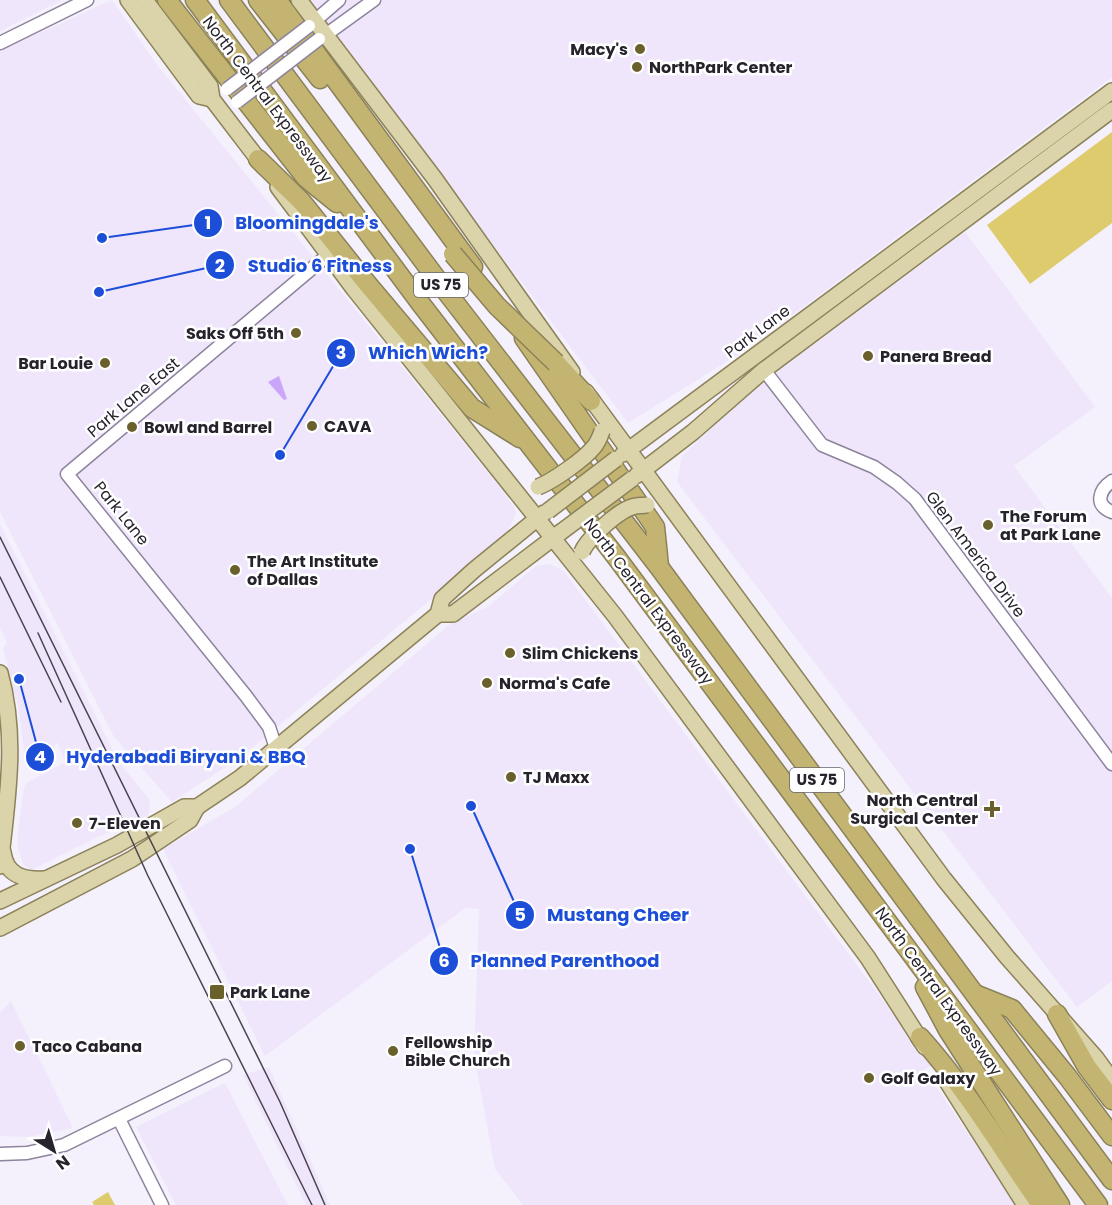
<svg xmlns="http://www.w3.org/2000/svg" width="1112" height="1205" font-family="Poppins,sans-serif">
<rect width="100%" height="100%" fill="#f4f0fc"/>
<!-- built -->
<g fill="#efe6fc">
<polygon points="0,0 62,0 0,31"/>
<polygon points="112,0 158,66 502,490 514,507 516,513 509,529 441,591 241,757 172,802 114,737 0,512 0,51"/>
<polygon points="308,0 1112,0 1112,77 747,349 628,423"/>
<polygon points="965,232 1095,407 1014,466 1112,598 1112,981 1077,1007 677,482 682,456 736,405 783,367"/>
<polygon points="0,524 118,761 149,799 150,806 148,816 100,836 31,870 23,864 18,848 18,830 24,788 26,783 66,762 57,742 52,751 37,760 26,763 18,706 3,649 7,643 0,628"/>
<polygon points="549,564 564,571 931,1065 925,1070 1016,1205 523,1205 495,1169 474,1055 479,909 465,908 265,1056 163,849 235,807 449,625 489,606 536,566"/>
<polygon points="11,1001 73,1128 27,1137 0,1136 0,1013"/>
<polygon points="269,1067 299,1135 330,1205 306,1205 243,1075"/>
<polygon points="225,1083 264,1159 288,1205 176,1205 136,1127"/>
</g>
<!-- green -->
<g fill="#decb6d">
<polygon points="1112,132 1112,223 1030,284 987,225"/>
<polygon points="108,1192 115,1205 94,1205 92,1202"/>
</g>
<!-- water -->
<polygon fill="#caa5fa" points="279,376 287,399 284,400 268,382"/>
<g fill="none" stroke-linecap="round" stroke-linejoin="round">
<defs>
<g id="minor">
<polyline points="310,25 339,0"/>
<polyline points="320,39 374,0"/>
<polyline points="0,43 87,0"/>
<polyline points="764,370 822,445 874,467 897,483 915,499 1112,764"/>
<path d="M 1112,481 C 1099,490 1094,505 1112,512"/>
<polyline points="276,748 269,727 246,696 67,474 328,255"/>
<polyline points="119,1119 162,1205"/>
<polyline points="0,1154 27,1153 64,1145 225,1066"/>
</g>
<g id="major">
<polyline points="128,0 199,96 212,99"/>
<polyline points="145,0 210,86 212,99 264,167"/>
<polyline points="299,0 435,179 572,372"/>
<polyline points="278,187 354,289 615,616 868,958 925,1047"/>
<polyline points="586,392 944,879 1007,957 1096,1058 1112,1080"/>
<polyline points="623,454 1112,91"/>
<polyline points="637,475 693,432 764,370 1112,110"/>
<polyline points="438,614 453,614 561,532"/>
<path d="M 0,673 C 18,738 7,800 0,866"/>
<path d="M 3,852 C 6,876 24,880 45,879"/>
<polyline points="0,901 117,845 184,807 197,807 240,778 438,614 442,599 474,570 544,513"/>
<polyline points="0,928 132,859 190,820 197,807"/>
<polyline points="946,1080 1025,1205"/>
</g>
<g id="highway">
<polyline points="167,0 306,178 337,203"/>
<polyline points="195,0 421,304 617,558 1098,1205"/>
<polyline points="229,0 442,286 659,567 1112,1180"/>
<polyline points="258,0 320,79"/>
<polyline points="277,0 473,267"/>
<polyline points="258,159 302,202 365,281 472,408 520,438"/>
<polyline points="524,338 655,527 659,566"/>
<polyline points="556,363 591,401"/>
<polyline points="925,987 948,1030 1060,1205"/>
<polyline points="975,994 1012,1009 1067,1076 1112,1136"/>
<polyline points="1057,1014 1087,1067 1112,1100"/>
<path d="M 920,1037 C 967,1089 1001,1148 1041,1205"/>
</g>
</defs>
<!-- minor casing -->
<use href="#minor" stroke="#8e839d" stroke-width="15"/>
<!-- major casing -->
<use href="#major" stroke="#8c8259" stroke-width="18"/>
<!-- highway casing -->
<use href="#highway" stroke="#8c8259" stroke-width="21"/>
<!-- minor -->
<use href="#minor" stroke="#fff" stroke-width="12"/>
<!-- major -->
<use href="#major" stroke="#dbd3aa" stroke-width="15"/>
<!-- highway -->
<use href="#highway" stroke="#c3b571" stroke-width="18"/>
<!-- tram -->
<g stroke="#49454f" stroke-width="1.5">
<polyline points="0,537 280,1102 325,1205"/>
<polyline points="0,577 61,702"/>
<polyline points="38,633 148,876 312,1205"/>
</g>
<defs>
<g id="minor-bridge">
<polyline points="227,89 309,26"/>
<polyline points="237,102 319,39"/>
</g>
<g id="major-bridge">
<path d="M 538,487 C 553,481 583,460 593,448 C 598,443 600,437 602,431"/>
<polyline points="548,511 616,459"/>
<polyline points="561,532 632,479"/>
<path d="M 582,552 C 587,539 618,511 632,507 C 637,505 642,506 647,505"/>
</g>
<polyline id="highway-bridge" points="453,254 497,306 556,363"/>
</defs>
<!-- minor-bridge casing -->
<use href="#minor-bridge" stroke="#8e839d" stroke-width="15" stroke-linecap="butt"/>
<!-- major-bridge casing -->
<use href="#major-bridge" stroke="#8c8259" stroke-width="18" stroke-linecap="butt"/>
<!-- highway-bridge casing -->
<use href="#highway-bridge" stroke="#8c8259" stroke-width="21" stroke-linecap="butt"/>
<!-- minor-bridge -->
<use href="#minor-bridge" stroke="#fff" stroke-width="12"/>
<!-- major-bridge -->
<use href="#major-bridge" stroke="#dbd3aa" stroke-width="15"/>
<!-- highway-bridge -->
<use href="#highway-bridge" stroke="#c3b571" stroke-width="18"/>
</g>
<!-- markers -->
<g fill="#6a602c" stroke="#fff" stroke-width="2">
<circle cx="640" cy="49" r="6"/>
<circle cx="637" cy="67" r="6"/>
<circle cx="296" cy="333" r="6"/>
<circle cx="868" cy="356" r="6"/>
<circle cx="105" cy="363" r="6"/>
<circle cx="312" cy="426" r="6"/>
<circle cx="132" cy="427" r="6"/>
<circle cx="988" cy="525" r="6"/>
<circle cx="235" cy="570" r="6"/>
<circle cx="510" cy="653" r="6"/>
<circle cx="487" cy="683" r="6"/>
<circle cx="511" cy="777" r="6"/>
<path d="M989 800h6v6h6v6h-6v6h-6v-6h-6v-6h6z"/>
<circle cx="77" cy="823" r="6"/>
<rect x="209" y="984" width="16" height="16" rx="3"/>
<circle cx="20" cy="1046" r="6"/>
<circle cx="393" cy="1051" r="6"/>
<circle cx="869" cy="1078" r="6"/>
</g>
<g text-anchor="middle" stroke-width="5" stroke-linejoin="round" paint-order="stroke">
<!-- shield labels -->
<g fill="#fff" stroke="#68656c" stroke-width="1.5">
<rect x="414" y="273" width="54" height="24" rx="4.5"/>
<rect x="790" y="768" width="54" height="24" rx="4.5"/>
</g>
<g font-size="15" font-weight="bold" fill="#27232d">
<text x="441" y="290">US 75</text>
<text x="817" y="785">US 75</text>
</g>
<!-- poi labels -->
<g font-size="16" font-weight="bold" fill="#27232d" stroke="#fff" text-anchor="start">
<text x="628" y="55" text-anchor="end">Macy's</text>
<text x="649" y="73">NorthPark Center</text>
<text x="284" y="339" text-anchor="end">Saks Off 5th</text>
<text x="880" y="362">Panera Bread</text>
<text x="93" y="369" text-anchor="end">Bar Louie</text>
<text x="324" y="432">CAVA</text>
<text x="144" y="433">Bowl and Barrel</text>
<text x="1000" y="522">The Forum<tspan x="1000" dy="18">at Park Lane</tspan></text>
<text x="247" y="567">The Art Institute<tspan x="247" dy="18">of Dallas</tspan></text>
<text x="522" y="659">Slim Chickens</text>
<text x="499" y="689">Norma's Cafe</text>
<text x="523" y="783">TJ Maxx</text>
<text x="978" y="806" text-anchor="end">North Central<tspan x="978" dy="18">Surgical Center</tspan></text>
<text x="89" y="829">7-Eleven</text>
<text x="230" y="998">Park Lane</text>
<text x="405" y="1048">Fellowship<tspan x="405" dy="18">Bible Church</tspan></text>
<text x="32" y="1052">Taco Cabana</text>
<text x="881" y="1084">Golf Galaxy</text>
</g>
<!-- street labels -->
<g font-size="16" fill="#27232d" stroke="#fff">
<text transform="translate(268 99) rotate(53)" y="6">North Central Expressway</text>
<text transform="translate(757 331) rotate(-37)" y="6">Park Lane</text>
<text transform="translate(133 397) rotate(-40)" y="6">Park Lane East</text>
<text transform="translate(122 513) rotate(51)" y="6">Park Lane</text>
<text transform="translate(976 554) rotate(53)" y="6">Glen America Drive</text>
<text transform="translate(649 601) rotate(53)" y="6">North Central Expressway</text>
<text transform="translate(939 991) rotate(54)" y="6">North Central Expressway</text>
</g>
</g>
<!-- callouts -->
<path fill="none" stroke="#1d4ed8" stroke-width="2" d="M102 238L208 223M99 292L220 265M280 455L341 353M19 679L40 757M471 806L520 915M410 849L444 961"/>
<g fill="#1d4ed8" stroke="#fff" stroke-width="2">
<circle cx="102" cy="238" r="6"/>
<circle cx="99" cy="292" r="6"/>
<circle cx="280" cy="455" r="6"/>
<circle cx="19" cy="679" r="6"/>
<circle cx="471" cy="806" r="6"/>
<circle cx="410" cy="849" r="6"/>
<circle cx="208" cy="223" r="15"/>
<circle cx="220" cy="265" r="15"/>
<circle cx="341" cy="353" r="15"/>
<circle cx="40" cy="757" r="15"/>
<circle cx="520" cy="915" r="15"/>
<circle cx="444" cy="961" r="15"/>
</g>
<g font-size="18" text-anchor="middle" font-weight="bold" fill="#fff">
<text x="208" y="229">1</text>
<text x="220" y="272">2</text>
<text x="341" y="359">3</text>
<text x="40" y="763">4</text>
<text x="520" y="921">5</text>
<text x="444" y="967">6</text>
</g>
<g font-size="18" text-anchor="middle" font-weight="bold" fill="#1d4ed8" stroke="#fff" stroke-width="5" stroke-linejoin="round" paint-order="stroke">
<text x="307" y="229">Bloomingdale's</text>
<text x="320" y="272">Studio 6 Fitness</text>
<text x="428" y="359">Which Wich?</text>
<text x="186" y="763">Hyderabadi Biryani &amp; BBQ</text>
<text x="618" y="921">Mustang Cheer</text>
<text x="565" y="967">Planned Parenthood</text>
</g>
<!-- north arrow -->
<g transform="translate(54 1151) rotate(143)" stroke="#ffffff" stroke-width="4.5" paint-order="stroke">
<path d="M0-4.5L10 22L0 15L-10 22Z" fill="#27232d"/>
<text y="-9" font-size="16" font-weight="bold" text-anchor="middle" fill="#27232d">N</text>
</g>
</svg>
